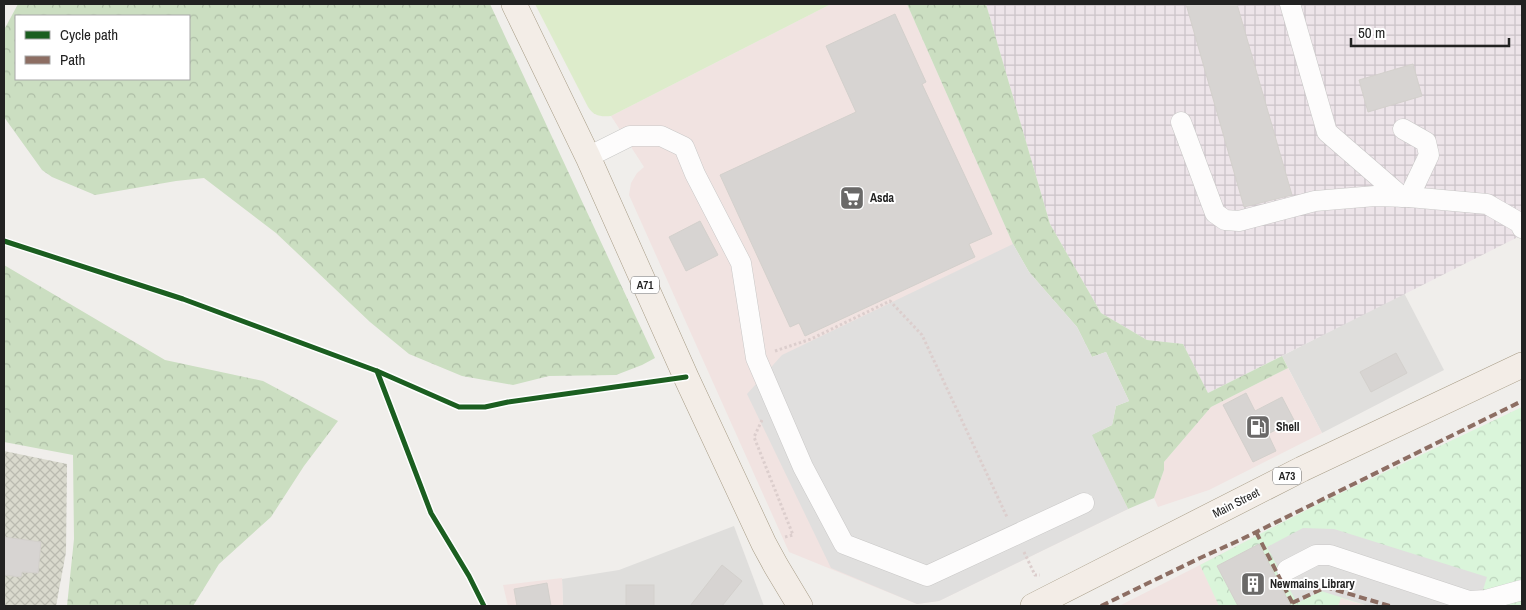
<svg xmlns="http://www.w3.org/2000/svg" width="1526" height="610" font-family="'Archivo Narrow',sans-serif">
<defs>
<pattern id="industrial-grid" width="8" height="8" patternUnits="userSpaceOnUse" patternTransform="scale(1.25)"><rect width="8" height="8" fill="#ede4e9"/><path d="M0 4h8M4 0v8" fill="none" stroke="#cbc3c8"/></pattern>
<pattern id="construction-cross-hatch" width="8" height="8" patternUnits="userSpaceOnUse" patternTransform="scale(1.25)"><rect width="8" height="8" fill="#d9d9cd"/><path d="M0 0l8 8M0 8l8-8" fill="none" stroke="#babab0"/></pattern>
<pattern id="forest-crowns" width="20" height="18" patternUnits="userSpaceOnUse" patternTransform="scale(1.25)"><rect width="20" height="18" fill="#cbdec1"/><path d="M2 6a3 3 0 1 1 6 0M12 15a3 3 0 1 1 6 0" fill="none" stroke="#aebea6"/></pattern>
<pattern id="park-crowns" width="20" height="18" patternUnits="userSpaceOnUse" patternTransform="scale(1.25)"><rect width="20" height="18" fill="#daf5da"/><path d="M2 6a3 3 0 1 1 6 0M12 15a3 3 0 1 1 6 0" fill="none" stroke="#bbd2bb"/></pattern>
</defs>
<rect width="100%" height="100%" fill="#f0eeeb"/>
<!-- residential -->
<g fill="#dfdedc">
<polygon points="1404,293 1444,370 1322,433 1282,356"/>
<polygon points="734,526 764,606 563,606 562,579 619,570"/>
</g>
<!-- commercial -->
<g fill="#f1e3e1">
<polygon points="831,4 907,4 1013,244 1092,435 1128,509 939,601 917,604 789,552 629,195 631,183 637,173 644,167 611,116"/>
<polygon points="1288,368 1322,433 1209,490 1158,507 1154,498 1164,470 1164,462 1211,407"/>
<polygon points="1261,534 1298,606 1119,606 1200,565"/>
<polygon points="562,578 563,606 508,606 503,585"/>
<polygon points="1341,598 1369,606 1338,606"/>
</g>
<!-- industrial -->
<polygon fill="url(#industrial-grid)" points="986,4 1522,4 1522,235 1208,393 1183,344 1147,340 1101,313 1050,224"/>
<!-- construction -->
<polygon fill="url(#construction-cross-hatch)" points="4,451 67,464 66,552 56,606 4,606"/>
<!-- grass -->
<path fill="#ddeccb" d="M 535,4 L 831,4 L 611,116 C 600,117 594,116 588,107 Z"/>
<!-- forest -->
<g fill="url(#forest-crowns)" fill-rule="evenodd">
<path d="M 18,4 L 490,4 L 655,358 L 642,365 L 616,375 L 549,376 L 513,385 L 462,376 L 409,354 L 370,322 L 276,233 L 204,178 L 176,181 L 95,195 L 52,177 L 42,170 L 4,117 L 4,30 ZM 16,16 L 189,16 L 189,79 L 16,79 Z"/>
<polygon points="907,4 986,4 1050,224 1101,313 1147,340 1183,344 1208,393 1282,356 1288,368 1211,407 1164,462 1164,470 1154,498 1128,509 1091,435 1112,425 1116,406 1129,401 1106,352 1092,357 1077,327 1029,272 1013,244"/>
<polygon points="4,265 165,360 263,381 338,421 304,466 271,517 219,564 193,606 67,606 74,539 73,455 4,442"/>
</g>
<!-- park -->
<polygon fill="url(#park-crowns)" points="1522,407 1522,606 1369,606 1341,598 1338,606 1219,606 1200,565 1324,501"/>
<!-- parking -->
<g fill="#e0dfde">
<polygon points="1013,244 1029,272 1077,327 1092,357 1106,352 1129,401 1116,406 1112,425 1092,435 1128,509 939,601 917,604 831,568 747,394 782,355"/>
<polygon points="1303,528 1334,529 1487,577 1478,606 1369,606 1321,591 1297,603 1267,547"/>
</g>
<!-- building -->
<g fill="#d7d4d2" stroke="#d3d0cc">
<polygon points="1186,4 1237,4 1292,195 1244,207"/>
<polygon points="895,14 926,82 922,84 992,234 969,244 975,257 805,336 799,323 790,327 720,175 856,112 826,46"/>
<polygon points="1413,64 1422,96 1368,112 1359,80"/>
<polygon points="700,221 718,255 686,271 669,237"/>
<polygon points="1396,353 1407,373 1371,392 1360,372"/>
<polygon points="1246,393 1255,411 1282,397 1294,420 1268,434 1276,451 1253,462 1223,405"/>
<polygon points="4,537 41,542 38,573 22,572 21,577 4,575"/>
<polygon points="1259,544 1291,606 1238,606 1217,566"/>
<polygon points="722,565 742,581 722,606 690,606"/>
<polygon points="547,583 551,606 517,606 514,589"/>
<rect x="626" y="585" width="28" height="21"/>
</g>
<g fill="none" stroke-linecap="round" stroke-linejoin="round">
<defs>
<g id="minor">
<polyline points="1290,4 1327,132 1402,197"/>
<polyline points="1181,122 1215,213 1225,220 1239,221 1315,201 1375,196 1409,197 1487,204 1520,223 1522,228"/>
<polyline points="1403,129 1426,142 1429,155 1409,197"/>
<polyline points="588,157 630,136 661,136 684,147 695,174 741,263 756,358 803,467 844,544 927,576 1084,503"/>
<polyline points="1287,570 1316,555 1330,555 1469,601 1486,600 1522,590"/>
</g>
<g id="major">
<polyline points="514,4 588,157 686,377 764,544 776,566 800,606"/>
<polyline points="1033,606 1302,469 1522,365"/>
</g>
</defs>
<!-- minor casing -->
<use href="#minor" stroke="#c9c8c7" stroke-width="21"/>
<!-- major casing -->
<use href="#major" stroke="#a79c86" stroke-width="26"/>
<!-- path -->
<g stroke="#dccecd" stroke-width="3" stroke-dasharray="2.5 2.5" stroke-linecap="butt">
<polyline points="775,351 811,339 890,301 922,335 1007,517"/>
<polyline points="762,420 754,437 793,535 785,537"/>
<polyline points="1024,552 1035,575 1040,575"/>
</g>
<!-- minor -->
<use href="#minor" stroke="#fdfcfc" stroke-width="20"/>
<!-- major -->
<use href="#major" stroke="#f3ede7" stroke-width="25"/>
<!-- quiet -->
<g stroke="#8d6e63" stroke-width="4" stroke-dasharray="8 4" stroke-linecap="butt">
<polyline points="1256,532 1294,606"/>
<polyline points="1292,603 1326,587 1390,606"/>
<polyline points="1101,606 1200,558 1240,540 1522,401"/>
</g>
<defs>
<g id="cycleway">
<polyline points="4,241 183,299 377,371 459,407 485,407 508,402 686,377"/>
<polyline points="377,371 431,513 469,576 484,606"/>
</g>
</defs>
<!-- cycleway casing -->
<use href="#cycleway" stroke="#fff" stroke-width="8"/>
<!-- cycleway -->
<use href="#cycleway" stroke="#1b5e20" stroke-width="5"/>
</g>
<!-- icons -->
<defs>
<symbol id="supermarket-square" viewBox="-11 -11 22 22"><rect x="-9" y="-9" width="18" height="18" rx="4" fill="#6a6968" stroke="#fff"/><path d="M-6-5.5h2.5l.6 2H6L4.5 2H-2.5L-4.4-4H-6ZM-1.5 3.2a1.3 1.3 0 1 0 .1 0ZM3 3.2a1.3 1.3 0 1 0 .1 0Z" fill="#fff"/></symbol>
<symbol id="fuel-square" viewBox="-11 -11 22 22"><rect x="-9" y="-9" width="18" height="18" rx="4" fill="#6a6968" stroke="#fff"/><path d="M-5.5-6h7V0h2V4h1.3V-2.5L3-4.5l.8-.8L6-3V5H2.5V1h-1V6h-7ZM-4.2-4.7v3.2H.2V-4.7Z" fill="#fff"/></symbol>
<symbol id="building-square" viewBox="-11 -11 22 22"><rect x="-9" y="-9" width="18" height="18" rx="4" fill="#6a6968" stroke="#fff"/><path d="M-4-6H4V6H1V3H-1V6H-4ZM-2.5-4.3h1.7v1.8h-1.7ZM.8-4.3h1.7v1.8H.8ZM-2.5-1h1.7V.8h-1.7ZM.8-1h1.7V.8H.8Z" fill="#fff"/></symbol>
</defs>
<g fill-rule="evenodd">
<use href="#supermarket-square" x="838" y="184" width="28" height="28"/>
<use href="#fuel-square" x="1244" y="413" width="28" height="28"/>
<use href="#building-square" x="1239" y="570" width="28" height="28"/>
</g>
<g text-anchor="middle" stroke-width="4" stroke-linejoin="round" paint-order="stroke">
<!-- shield labels -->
<g fill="#fff" stroke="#646464" stroke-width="1">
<rect x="631" y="276.5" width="28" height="17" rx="4"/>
<rect x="1273" y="467.5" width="28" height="17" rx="4"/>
</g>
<g font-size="11" font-weight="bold" fill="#222">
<text x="645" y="289">A71</text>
<text x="1287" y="480">A73</text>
</g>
<!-- poi labels -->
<g font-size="12" font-weight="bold" fill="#222" stroke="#fff" text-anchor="start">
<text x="870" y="202">Asda</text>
<text x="1276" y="431">Shell</text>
<text x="1270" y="588">Newmains Library</text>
</g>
<!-- street labels -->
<g font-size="12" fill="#222" stroke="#fff">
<text transform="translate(1236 503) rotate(-27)" y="4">Main Street</text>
</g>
</g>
<!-- border -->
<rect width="1526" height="610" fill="none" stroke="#222222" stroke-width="10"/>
<!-- legend -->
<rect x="15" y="15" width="175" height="65" fill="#ffffff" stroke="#a7a7a7"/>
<rect x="25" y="31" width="25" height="8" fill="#1b5e20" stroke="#a7a7a7"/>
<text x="60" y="40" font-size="15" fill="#222222">Cycle path</text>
<rect x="25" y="56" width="25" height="8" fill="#8d6e63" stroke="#a7a7a7"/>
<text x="60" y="65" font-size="15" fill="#222222">Path</text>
<!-- scale -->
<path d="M1351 38v8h158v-8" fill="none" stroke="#222222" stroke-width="2.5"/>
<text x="1358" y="38" font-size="15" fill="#222222" stroke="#ffffff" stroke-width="4" paint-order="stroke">50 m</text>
</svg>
